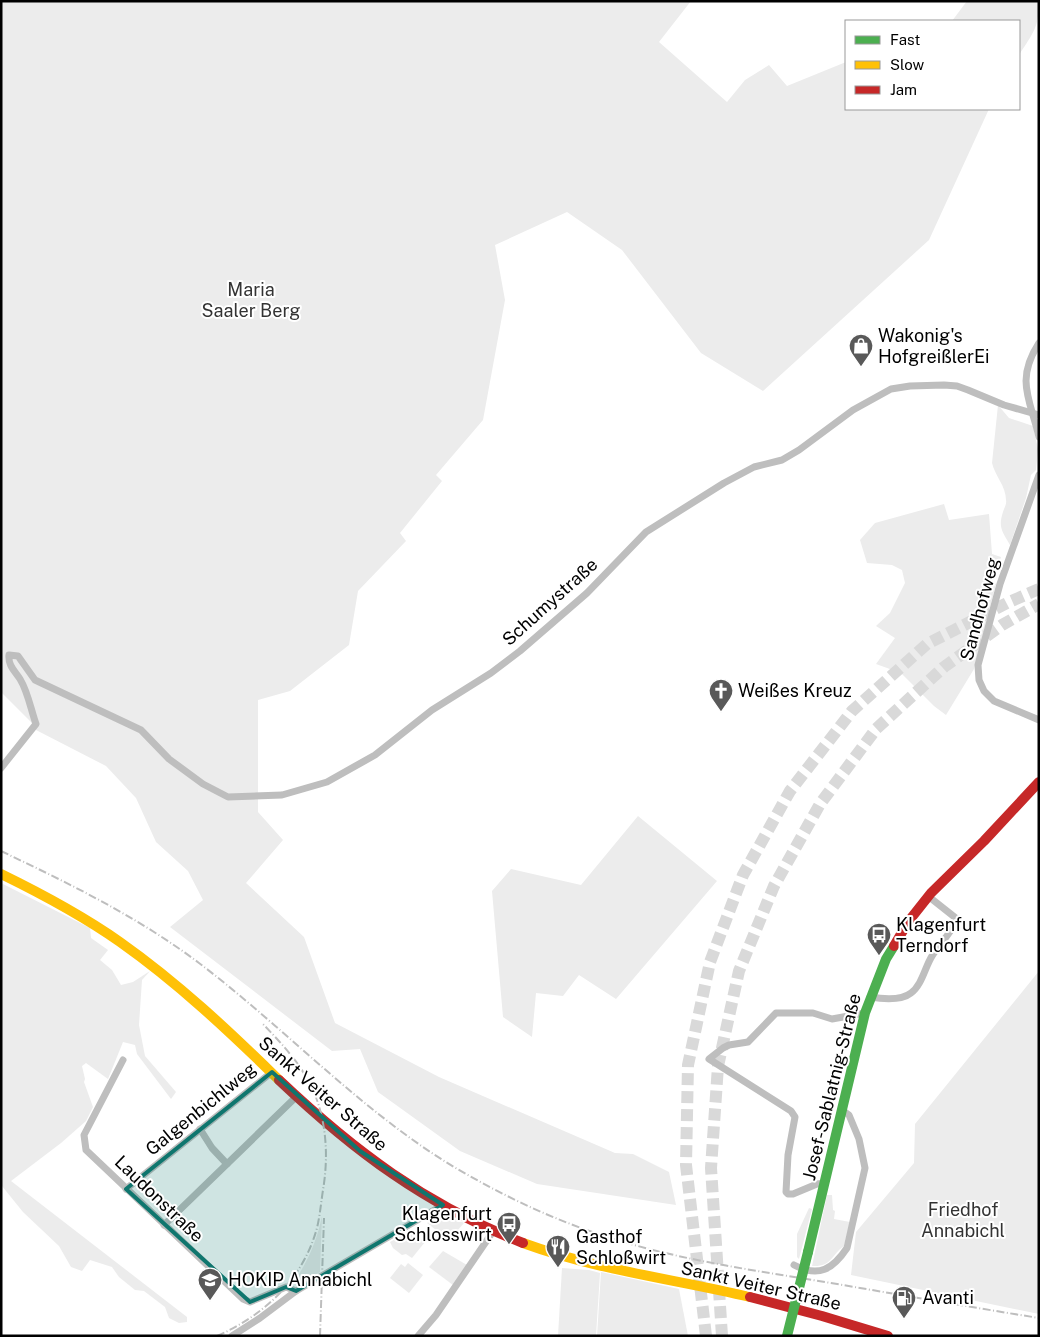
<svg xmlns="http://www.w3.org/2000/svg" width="1040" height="1337" font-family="'Public Sans',sans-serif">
<rect width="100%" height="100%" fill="#fff"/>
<!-- green -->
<g fill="#ececec">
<polygon points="1,1 691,1 659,42 727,102 745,80 769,65 787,86 846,62 846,109 989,109 929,240 763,391 701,353 622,250 567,212 495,245 505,300 483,420 436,475 442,481 400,533 406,541 358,591 349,645 290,691 258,700 258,812 283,840 246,883 304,937 335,1023 439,1077 615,1153 633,1154 669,1172 676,1205 537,1184 460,1151 378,1092 360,1049 332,1051 170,927 203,900 188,871 156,842 136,798 106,766 36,730 33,724 1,692"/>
<path d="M 967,1 L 1039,1 C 1039,28 1033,33 1019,55 L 1019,21 L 952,21 Z"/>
<path d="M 998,405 L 1009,418 L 1033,426 L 1038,449 L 1036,470 L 1031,475 L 1026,498 L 1010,545 C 1002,531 998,527 1003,512 C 1004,508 1007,504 1006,500 C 1006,486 995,476 992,463 Z"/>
<polygon points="944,504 949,520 989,514 992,554 1001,557 992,582 996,584 974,669 946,715 934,706 901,673 876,664 895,638 876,626 890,613 905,583 902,570 892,565 867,563 860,540 875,523"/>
<polygon points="638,816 717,881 616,999 579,975 563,996 536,993 532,1037 503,1017 492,891 511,869 581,885"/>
<polygon points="1,883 90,928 91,938 108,950 100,960 112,970 121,985 133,982 150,971 142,980 139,1025 145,1056 176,1092 171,1099 137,1054 135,1045 123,1042 108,1079 86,1063 82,1066 85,1079 84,1082 93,1107 86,1121 61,1143 11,1181 187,1317 187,1322 179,1323 169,1318 165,1307 144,1291 135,1290 119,1277 112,1267 90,1260 82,1271 71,1267 59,1246 23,1212 2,1186"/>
<polygon points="1039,971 1039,1314 851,1275 856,1232 914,1163 915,1124"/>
<path d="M 827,1195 L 832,1195 L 833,1210 L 835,1211 L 834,1219 L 850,1222 L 844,1246 C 831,1255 832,1267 812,1266 Z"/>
<polygon points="809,1208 812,1209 799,1259 797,1257 797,1234"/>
<polygon points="444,1213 464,1223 449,1240 427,1223"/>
<path d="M 322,1216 L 320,1272 C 312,1277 303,1285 293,1283 C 308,1262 317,1240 322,1216 Z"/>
<polygon points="410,1231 425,1242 412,1258 406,1254 402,1255 393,1248 390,1242"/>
<polygon points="443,1251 467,1265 453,1285 429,1267"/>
<polygon points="408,1263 423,1275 409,1293 390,1278 401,1264 405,1267"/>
<polygon points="562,1268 589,1270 600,1273 596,1336 558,1336"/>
<polygon points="601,1272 679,1289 688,1336 597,1336"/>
</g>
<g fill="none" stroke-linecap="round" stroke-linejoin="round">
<!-- highway-tunnel -->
<g stroke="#d9d9d9" stroke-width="12" stroke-dasharray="12 6" stroke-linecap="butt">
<polyline points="706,1336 686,1165 688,1065 710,962 743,875 790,791 852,711 927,644 1007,603 1039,589"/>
<polyline points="722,1336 711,1168 718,1066 739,971 774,886 820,804 876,729 944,667 1002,625 1039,604"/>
</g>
<!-- street -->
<g stroke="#bebebe" stroke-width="7">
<path d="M 1039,343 C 1015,380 1030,399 1039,437"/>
<polyline points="1039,475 1000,584 978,665 979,680 984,691 994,701 1039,720"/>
<path d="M 1,768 L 36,724 C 31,710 28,692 20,679 C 15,671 8,666 9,655 L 18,656 L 35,680 L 141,730 L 169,759 L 203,784 L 228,797 L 282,795 L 327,782 L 375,755 L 432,710 L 491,673 L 520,651 L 587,593 L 646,532 L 724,483 L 754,467 L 782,460 L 799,450 L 853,410 L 891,389 L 910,386 L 944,385 L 957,386 L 968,390 L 1004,405 L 1039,415"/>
<path d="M 870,997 C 882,999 901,1001 911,993 C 922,985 925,967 932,956 C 937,948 957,925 957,919 L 928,896"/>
<polyline points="123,1060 84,1135 86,1150 243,1299 250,1302 286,1287 296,1291"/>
<polyline points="200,1129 212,1148 227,1164"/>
<polyline points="825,1183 817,1184 793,1194 788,1194 786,1192 788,1155 795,1117 791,1111 709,1059 723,1048 729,1045 748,1042 776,1013 813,1013 832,1019 865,1013"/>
<polyline points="126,1189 272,1072"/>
<polyline points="164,1225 297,1096"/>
<path d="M 794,1265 C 819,1278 833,1269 847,1248 L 865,1168 L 859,1139 L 849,1115 L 842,1110"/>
<polyline points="232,1336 260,1318 296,1291 443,1205"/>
<polyline points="418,1336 436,1315 494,1230"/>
</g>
<!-- fast -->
<polyline stroke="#4caf50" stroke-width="10" points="808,1252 865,1013 886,959 894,946"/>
<!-- slow -->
<g stroke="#ffc107" stroke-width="10">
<path d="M 1,874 C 42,894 83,916 120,942 C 178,983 229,1031 279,1080"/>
<path d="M 523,1243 C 597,1270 674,1279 750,1297"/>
</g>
<!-- jam -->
<g stroke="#c62828" stroke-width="10">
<polyline points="894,946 908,922 931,893 984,841 1039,782"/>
<path d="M 279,1080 C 354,1151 426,1205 523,1243"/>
<polyline points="750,1297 822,1316 888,1336"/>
</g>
<!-- rail -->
<g stroke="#bebebe" stroke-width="2" stroke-dasharray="8 2.5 1 2.5" stroke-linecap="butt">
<path d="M 1,851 C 70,884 138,917 199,963 C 286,1029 361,1111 454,1167 C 505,1197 558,1222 614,1239 C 684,1261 759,1271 831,1283 C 901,1295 970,1307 1039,1318"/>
<path d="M 217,1336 C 265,1315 303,1279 317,1228 C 320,1215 321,1203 323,1190 C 328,1160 327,1129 317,1100 C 306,1069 284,1046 262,1023"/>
<polyline points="320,1336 324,1218"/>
</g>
<!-- fast-bridge -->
<polyline stroke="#4caf50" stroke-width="10" points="787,1336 808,1252"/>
</g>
<!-- marked area -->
<path fill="#0f766e" fill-opacity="0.2" stroke="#0f766e" stroke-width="4" stroke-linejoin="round" d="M 272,1072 L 360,1151 L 443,1205 L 296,1291 L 286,1287 L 250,1302 L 126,1189 Z"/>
<!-- icons -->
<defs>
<symbol id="shop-pin" viewBox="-11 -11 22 30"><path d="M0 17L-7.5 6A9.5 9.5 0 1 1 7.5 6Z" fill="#595959" stroke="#fff"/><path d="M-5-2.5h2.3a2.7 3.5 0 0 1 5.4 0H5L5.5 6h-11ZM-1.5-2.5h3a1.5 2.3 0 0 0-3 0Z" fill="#fff"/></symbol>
<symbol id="church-pin" viewBox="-11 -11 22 30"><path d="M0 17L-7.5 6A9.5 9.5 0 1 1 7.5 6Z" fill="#595959" stroke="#fff"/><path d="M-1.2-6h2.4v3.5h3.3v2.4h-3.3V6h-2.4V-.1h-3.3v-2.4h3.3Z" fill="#fff"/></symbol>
<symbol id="bus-pin" viewBox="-11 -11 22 30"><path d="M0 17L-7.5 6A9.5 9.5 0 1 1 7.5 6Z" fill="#595959" stroke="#fff"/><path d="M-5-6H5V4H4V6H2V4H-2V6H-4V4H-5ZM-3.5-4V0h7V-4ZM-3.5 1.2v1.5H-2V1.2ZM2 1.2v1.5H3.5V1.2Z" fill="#fff"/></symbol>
<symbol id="restaurant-pin" viewBox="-11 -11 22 30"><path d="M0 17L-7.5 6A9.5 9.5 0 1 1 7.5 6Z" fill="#595959" stroke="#fff"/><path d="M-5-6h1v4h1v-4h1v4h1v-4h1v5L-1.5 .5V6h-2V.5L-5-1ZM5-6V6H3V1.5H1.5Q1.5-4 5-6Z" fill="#fff"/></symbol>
<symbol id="school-pin" viewBox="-11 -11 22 30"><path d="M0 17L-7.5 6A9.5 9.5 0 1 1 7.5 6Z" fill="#595959" stroke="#fff"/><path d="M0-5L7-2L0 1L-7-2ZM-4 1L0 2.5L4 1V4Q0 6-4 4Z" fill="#fff"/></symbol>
<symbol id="fuel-pin" viewBox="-11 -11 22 30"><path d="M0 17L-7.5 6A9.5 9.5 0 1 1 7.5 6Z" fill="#595959" stroke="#fff"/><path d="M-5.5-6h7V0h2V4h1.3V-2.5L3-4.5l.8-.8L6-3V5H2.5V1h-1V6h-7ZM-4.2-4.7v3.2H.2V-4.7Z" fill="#fff"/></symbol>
</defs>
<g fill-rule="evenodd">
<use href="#shop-pin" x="847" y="332" width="28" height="38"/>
<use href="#church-pin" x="707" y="677" width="28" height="38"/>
<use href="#bus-pin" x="865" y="921" width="28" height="38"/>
<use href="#bus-pin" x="495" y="1210" width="28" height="38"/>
<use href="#restaurant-pin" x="544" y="1233" width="28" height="38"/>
<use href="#school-pin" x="196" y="1266" width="28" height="38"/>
<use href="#fuel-pin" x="890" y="1284" width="28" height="38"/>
</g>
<g text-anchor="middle" stroke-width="4" stroke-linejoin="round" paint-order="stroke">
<!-- park labels -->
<g font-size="18" fill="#333" stroke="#fff">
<text x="251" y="296">Maria<tspan x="251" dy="21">Saaler Berg</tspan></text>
<text x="963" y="1216">Friedhof<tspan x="963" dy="21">Annabichl</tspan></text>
</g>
<!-- poi labels -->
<g font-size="18" fill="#000" stroke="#fff" text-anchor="start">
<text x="878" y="342">Wakonig's<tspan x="878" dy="21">HofgreißlerEi</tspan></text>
<text x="738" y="697">Weißes Kreuz</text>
<text x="896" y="931">Klagenfurt<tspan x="896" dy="21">Terndorf</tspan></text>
<text x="492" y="1220" text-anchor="end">Klagenfurt<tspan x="492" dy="21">Schlosswirt</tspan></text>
<text x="576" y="1243">Gasthof<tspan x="576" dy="21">Schloßwirt</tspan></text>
<text x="228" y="1286">HOKIP Annabichl</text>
<text x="922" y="1304">Avanti</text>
</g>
<!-- street labels -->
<g font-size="18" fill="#000" stroke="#fff">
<text transform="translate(550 602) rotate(-42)" y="6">Schumystraße</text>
<text transform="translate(980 609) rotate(-75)" y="6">Sandhofweg</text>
<text transform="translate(832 1087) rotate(-76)" y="6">Josef-Sablatnig-Straße</text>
<text transform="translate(323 1094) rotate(41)" y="6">Sankt Veiter Straße</text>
<text transform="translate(201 1109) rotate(-39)" y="6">Galgenbichlweg</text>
<text transform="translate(159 1199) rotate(44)" y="6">Laudonstraße</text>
<text transform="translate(761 1286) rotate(13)" y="6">Sankt Veiter Straße</text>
</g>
</g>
<!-- border -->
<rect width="1040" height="1337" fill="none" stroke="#000000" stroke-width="5"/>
<!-- legend -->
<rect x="845" y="20" width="175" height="90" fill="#ffffff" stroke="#999999"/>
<rect x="855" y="36" width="25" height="8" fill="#4caf50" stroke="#999999"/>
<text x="890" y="45" font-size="15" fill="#000000">Fast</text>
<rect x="855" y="61" width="25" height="8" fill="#ffc107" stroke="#999999"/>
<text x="890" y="70" font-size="15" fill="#000000">Slow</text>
<rect x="855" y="86" width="25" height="8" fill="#c62828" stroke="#999999"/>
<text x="890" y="95" font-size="15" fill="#000000">Jam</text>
</svg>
